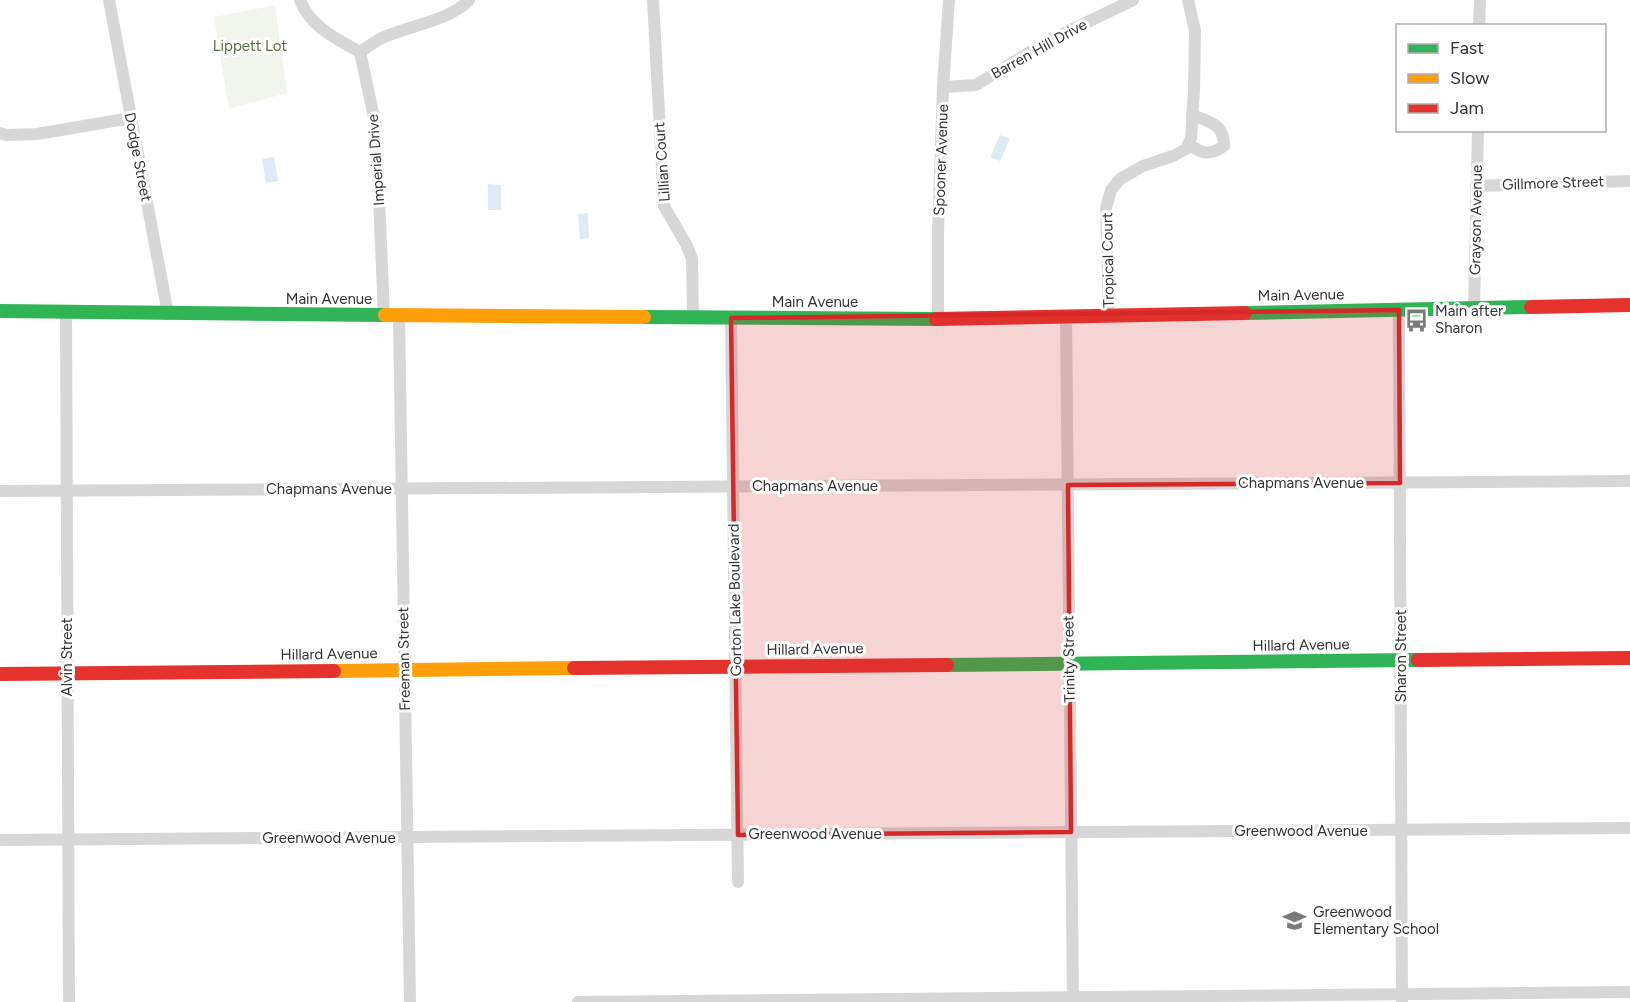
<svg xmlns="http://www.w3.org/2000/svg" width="1630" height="1002" font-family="Figtree,sans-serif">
<rect width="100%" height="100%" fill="#fff"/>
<!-- green -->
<polygon fill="#f1f5ed" points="275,5 287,93 229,109 214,17"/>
<!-- water -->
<g fill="#ddebf3">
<polygon points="1000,135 1010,139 1000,161 990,157"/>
<polygon points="274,157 278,181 266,183 262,159"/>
<polygon points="488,184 501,185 501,210 488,210"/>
<polygon points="588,213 589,238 580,239 578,214"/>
</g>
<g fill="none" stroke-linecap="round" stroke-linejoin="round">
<!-- street -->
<g stroke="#d7d7d7" stroke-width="12">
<polyline points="109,0 168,314"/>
<path d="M 300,0 C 310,27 337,39 360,52 L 376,127 L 384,316"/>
<polyline points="653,0 664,206 686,244 692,259 693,317"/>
<polyline points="1479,26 1480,0"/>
<path d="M 360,52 C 368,47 375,41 384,37 C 409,26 451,20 469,0"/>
<polyline points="943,87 976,85 1046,42 1133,0"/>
<polyline points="0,133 7,135 37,134 131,118"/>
<path d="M 1188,144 C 1202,154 1209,156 1224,146 C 1224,124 1210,122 1192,115"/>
<polyline points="1476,186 1630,181"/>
<polyline points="1474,309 1478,130"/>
<polyline points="1399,310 1402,1002"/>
<polyline points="66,312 69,1002"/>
<polyline points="399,316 410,1002"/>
<polyline points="1109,316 1106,208 1111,190 1120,179 1143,166 1173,156 1186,149 1191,138 1194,90 1195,31 1188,0"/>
<polyline points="1066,317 1073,1002"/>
<polyline points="731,318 738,882"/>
<polyline points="938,319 938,232 943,87 949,0"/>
<polyline points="0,491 1630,481"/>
<polyline points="0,840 1630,828"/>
<polyline points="578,1002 1630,992"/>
</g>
<!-- fast -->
<g stroke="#30b455" stroke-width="14">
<polyline points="0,311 385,315"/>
<polyline points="1245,313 1531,307"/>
<polyline points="644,317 936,319"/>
<polyline points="947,665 1418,660"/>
</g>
<!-- slow -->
<g stroke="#ff9f0a" stroke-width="14">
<polyline points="385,315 644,317"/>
<polyline points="334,671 574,668"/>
</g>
<!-- jam -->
<g stroke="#e5322d" stroke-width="14">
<polyline points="1531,307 1630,305"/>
<polyline points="936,319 1245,313"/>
<polyline points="1418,660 1630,658"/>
<polyline points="574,668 947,665"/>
<polyline points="0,674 334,671"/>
</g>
</g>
<!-- marked area -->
<path fill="#d62828" fill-opacity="0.2" stroke="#d62828" stroke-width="4.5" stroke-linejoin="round" d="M 1399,310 L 1400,483 L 1068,485 L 1071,832 L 738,835 L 731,318 Z"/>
<!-- icons -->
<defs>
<symbol id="bus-bare" viewBox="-9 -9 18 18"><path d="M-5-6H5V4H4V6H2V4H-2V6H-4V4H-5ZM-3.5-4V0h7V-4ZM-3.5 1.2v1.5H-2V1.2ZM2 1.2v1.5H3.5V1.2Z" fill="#7a7a7a" stroke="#fff" stroke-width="2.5" paint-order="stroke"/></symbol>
<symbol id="school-bare" viewBox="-9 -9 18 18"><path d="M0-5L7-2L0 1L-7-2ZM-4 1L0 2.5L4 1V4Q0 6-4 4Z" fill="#7a7a7a" stroke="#fff" stroke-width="2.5" paint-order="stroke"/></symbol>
</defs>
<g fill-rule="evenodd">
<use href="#bus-bare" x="1400" y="304" width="33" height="33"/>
<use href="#school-bare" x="1278" y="904" width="33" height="33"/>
</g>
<g text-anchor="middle" stroke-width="6" stroke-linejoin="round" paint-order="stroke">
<!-- park labels -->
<g font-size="15" fill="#56703f" stroke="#fff">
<text x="250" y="51">Lippett Lot</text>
</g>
<!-- street labels -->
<g font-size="15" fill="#333" stroke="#fff">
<text transform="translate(1039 49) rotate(-29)" y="5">Barren Hill Drive</text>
<text transform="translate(138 157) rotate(79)" y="5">Dodge Street</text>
<text transform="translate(376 160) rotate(-94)" y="5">Imperial Drive</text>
<text transform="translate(941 160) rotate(-88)" y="5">Spooner Avenue</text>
<text transform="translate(662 162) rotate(-94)" y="5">Lillian Court</text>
<text transform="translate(1553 183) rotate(-2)" y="5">Gillmore Street</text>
<text transform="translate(1476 220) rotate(-89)" y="5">Grayson Avenue</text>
<text transform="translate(1108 260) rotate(-91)" y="5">Tropical Court</text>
<text transform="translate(1301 295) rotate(-1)" y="5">Main Avenue</text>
<text x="329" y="304">Main Avenue</text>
<text x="815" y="307">Main Avenue</text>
<text x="1301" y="488">Chapmans Avenue</text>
<text x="815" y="491">Chapmans Avenue</text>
<text x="329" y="494">Chapmans Avenue</text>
<text transform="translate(735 600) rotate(-91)" y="5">Gorton Lake Boulevard</text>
<text transform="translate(1301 645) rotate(-1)" y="5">Hillard Avenue</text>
<text transform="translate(815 649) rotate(-1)" y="5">Hillard Avenue</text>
<text transform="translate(329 654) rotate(-1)" y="5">Hillard Avenue</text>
<text transform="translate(1401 656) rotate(-90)" y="5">Sharon Street</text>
<text transform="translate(67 657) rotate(-90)" y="5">Alvin Street</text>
<text transform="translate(404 659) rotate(-91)" y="5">Freeman Street</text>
<text transform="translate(1069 659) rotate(-91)" y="5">Trinity Street</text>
<text x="1301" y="836">Greenwood Avenue</text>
<text x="815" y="839">Greenwood Avenue</text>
<text x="329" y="843">Greenwood Avenue</text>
</g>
<!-- poi labels -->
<g font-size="15" fill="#333" stroke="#fff" text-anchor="start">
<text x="1435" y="316">Main after<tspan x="1435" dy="17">Sharon</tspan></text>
<text x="1313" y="917">Greenwood<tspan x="1313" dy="17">Elementary School</tspan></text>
</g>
</g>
<!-- legend -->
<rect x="1396" y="24" width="210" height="108" fill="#ffffff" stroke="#adadad" stroke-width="1.5"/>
<rect x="1408" y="44" width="30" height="9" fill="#30b455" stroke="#adadad" stroke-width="1.5"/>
<text x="1450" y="54" font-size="18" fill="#333333">Fast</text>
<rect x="1408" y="74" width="30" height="9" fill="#ff9f0a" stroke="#adadad" stroke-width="1.5"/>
<text x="1450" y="84" font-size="18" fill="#333333">Slow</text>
<rect x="1408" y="104" width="30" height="9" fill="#e5322d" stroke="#adadad" stroke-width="1.5"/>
<text x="1450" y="114" font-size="18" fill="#333333">Jam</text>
</svg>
